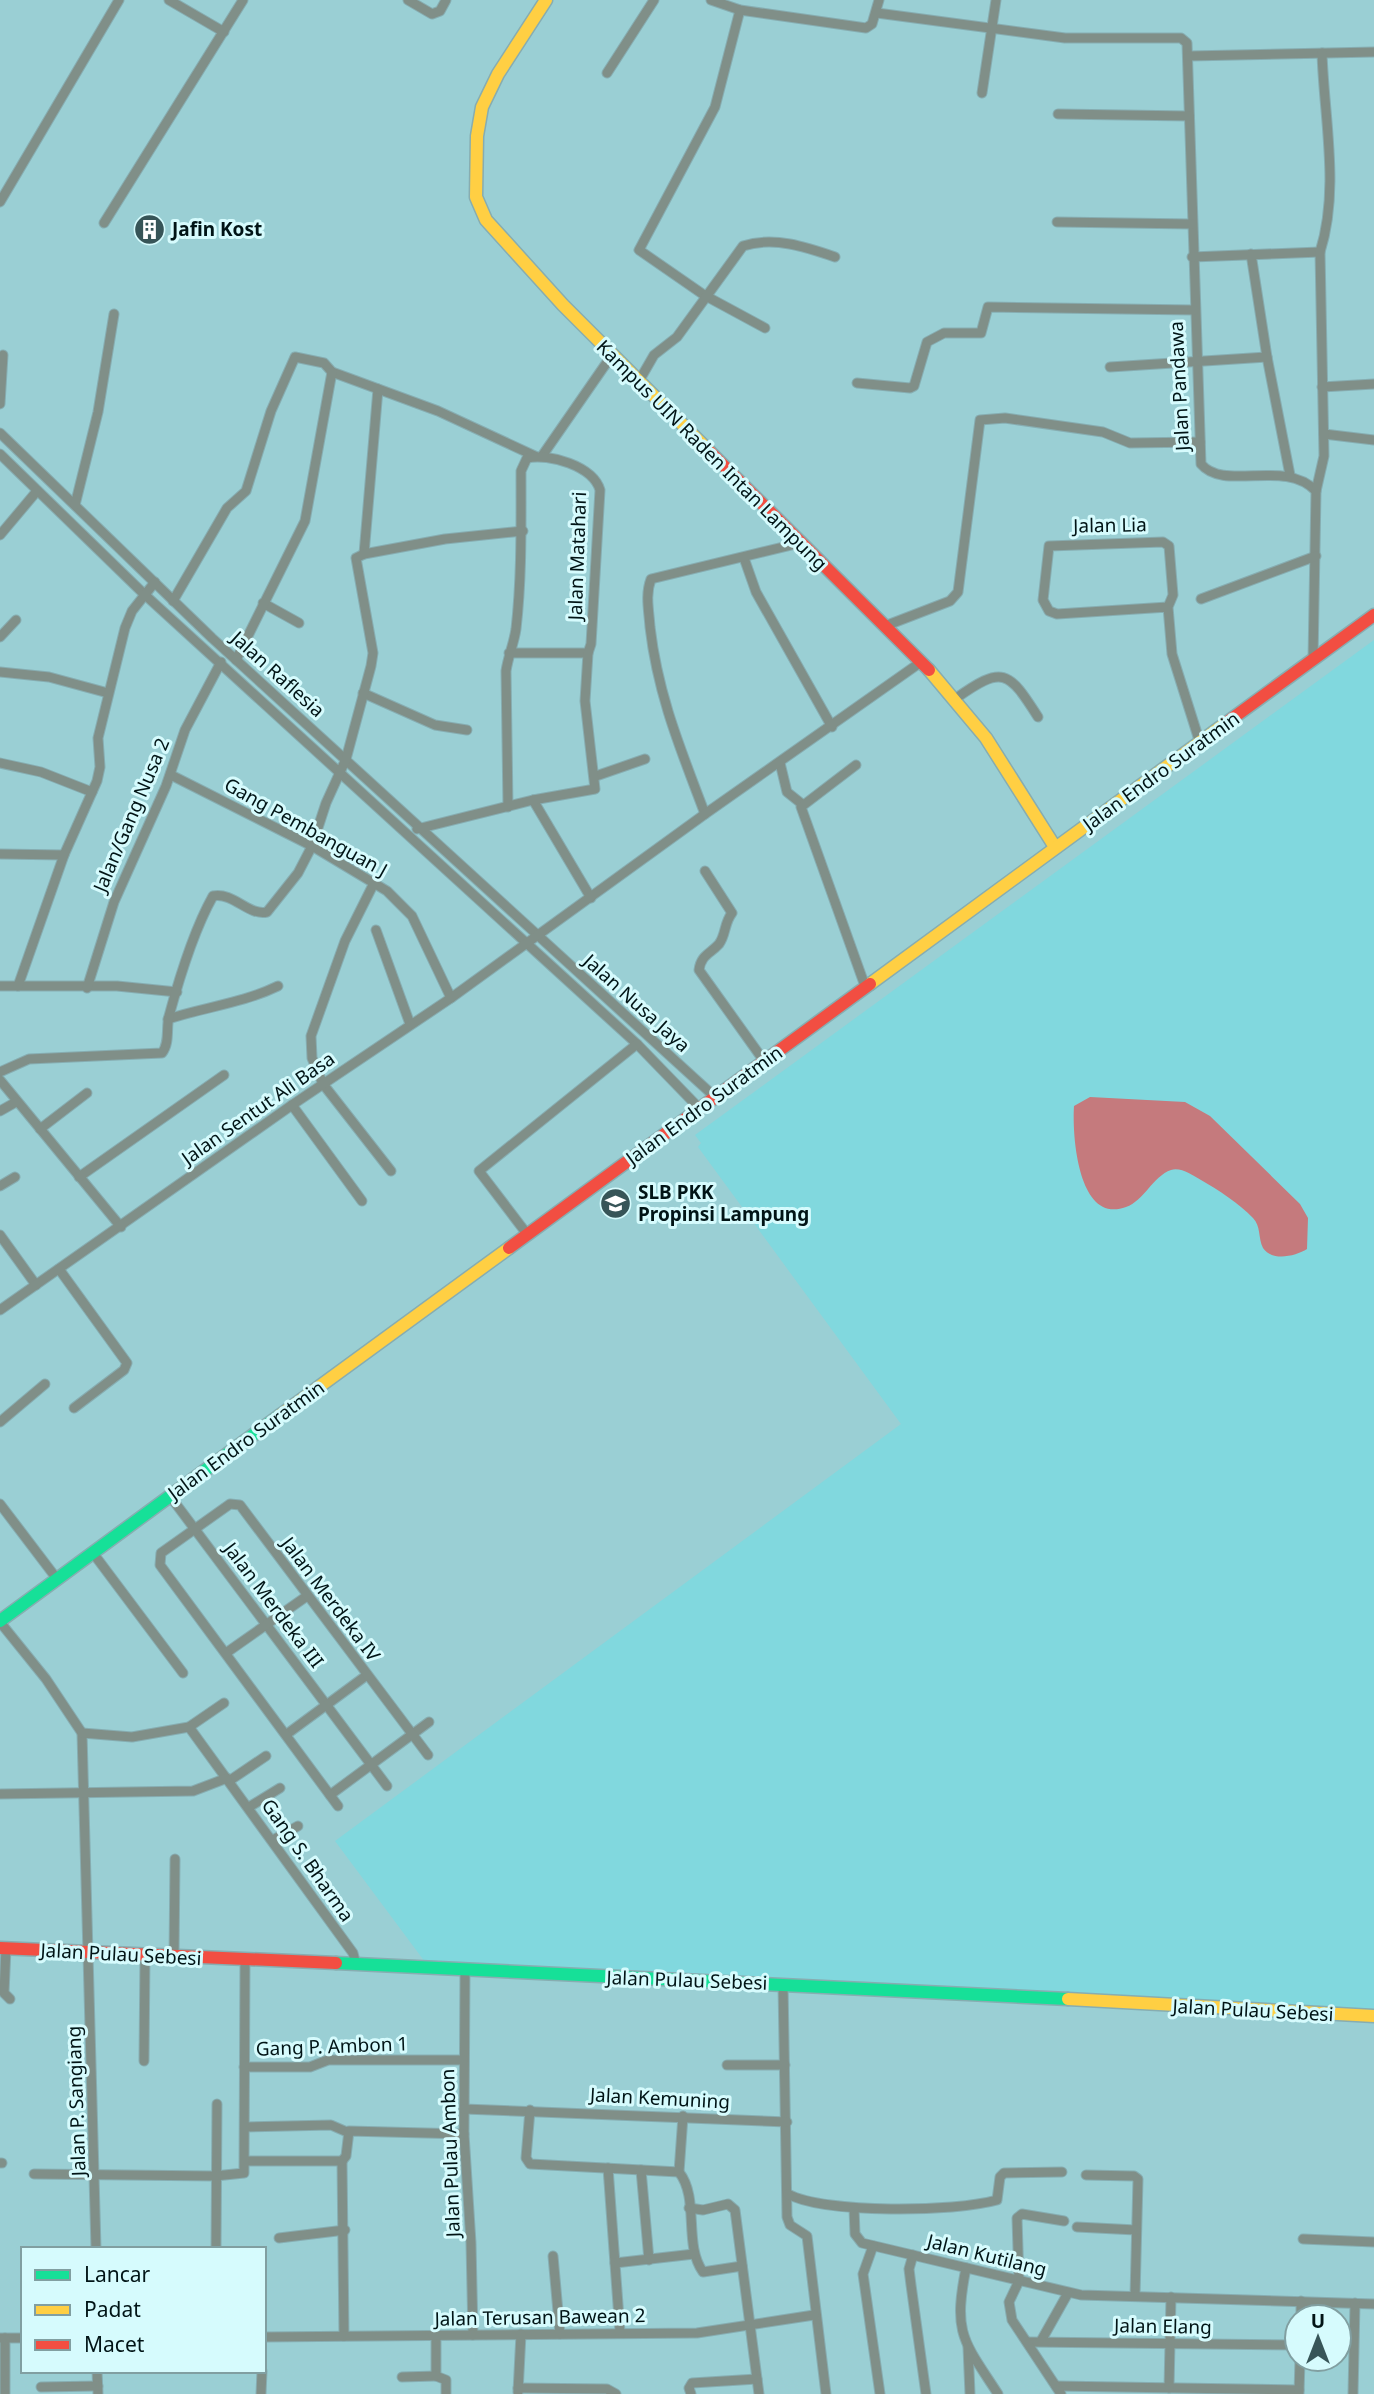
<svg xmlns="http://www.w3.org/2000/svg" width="1374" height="2394" font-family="'Noto Sans',sans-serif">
<rect width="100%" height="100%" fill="#9acfd4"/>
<!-- built -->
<polygon fill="#81d8de" points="1374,640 1374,2011 428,1966 335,1841 901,1424 698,1147 701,1143 695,1135"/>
<!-- water -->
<path fill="#c57a7d" d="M 1090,1097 L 1185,1102 L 1210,1116 L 1300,1204 L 1308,1218 L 1307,1249 C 1296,1256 1272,1262 1263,1248 C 1258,1238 1261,1226 1253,1218 C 1240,1204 1217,1189 1201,1180 C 1192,1175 1181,1167 1171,1170 C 1153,1176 1144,1201 1126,1207 C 1078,1225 1072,1135 1074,1106 Z"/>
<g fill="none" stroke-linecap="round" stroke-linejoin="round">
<defs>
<g id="street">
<polyline points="169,0 224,32"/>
<polyline points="408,0 432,14 440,11 446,0"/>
<polyline points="711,0 740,10 866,28 872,24 879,0"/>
<polyline points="740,10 715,107 639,250 704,295 765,328"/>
<path d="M 877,13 L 1065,38 L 1181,38 L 1187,43 L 1201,464 C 1224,492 1285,458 1316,491 L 1313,660"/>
<polyline points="1189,56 1374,52"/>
<polyline points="607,73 654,0"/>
<polyline points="982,93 996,0"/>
<polyline points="1058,114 1189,116"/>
<polyline points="0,202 119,0"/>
<polyline points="1057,222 1192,224"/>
<polyline points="104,223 243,0"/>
<polyline points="1251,254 1267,357 1290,475"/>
<polyline points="1192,257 1320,252"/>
<polyline points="1110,367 1267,357"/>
<path d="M 639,381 L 654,355 L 677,337 L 743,246 C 774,236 806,247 835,257"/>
<polyline points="857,383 910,388 914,386 927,342 944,333 981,333 988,307 1194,310"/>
<polyline points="1322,387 1374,384"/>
<polyline points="0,404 3,355"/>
<polyline points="0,433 212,638 715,1097"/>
<polyline points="1324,434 1374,440"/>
<polyline points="0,454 144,594 637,1044 699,1108"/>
<polyline points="542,456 612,355"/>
<path d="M 1316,491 L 1324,456 L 1320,252 C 1340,189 1324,118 1322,53"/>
<polyline points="75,505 98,412 114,314"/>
<polyline points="0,535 37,491"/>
<polyline points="364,554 378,389"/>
<polyline points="744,558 756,592 832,727"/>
<polyline points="1201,599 1316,556"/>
<polyline points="173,601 227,508 246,491 271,411 295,357 324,363 332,372 438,411 535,456"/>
<polyline points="263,603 299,623"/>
<polyline points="1168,607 1057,614 1049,611 1043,600 1049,546 1163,542 1169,546 1173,595 1168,607 1172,654 1200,743"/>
<polyline points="885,626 950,601 958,592 980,420 1005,418 1103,432 1130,443 1200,442"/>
<polyline points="0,637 16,620"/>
<polyline points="236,660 305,521 332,372"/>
<polyline points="0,672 49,677 108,693"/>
<polyline points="363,693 435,725 467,730"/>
<path d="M 955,699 C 1003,665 1008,670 1038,717"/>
<polyline points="0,763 41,772 92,792"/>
<polyline points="780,763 787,792 802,804"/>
<polyline points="856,765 801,807 865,986"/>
<polyline points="171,775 312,846 387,891 412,916 451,998"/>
<polyline points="596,776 645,759"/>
<polyline points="533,800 591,898"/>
<path d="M 508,807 L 506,671 C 508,657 514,643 516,629 C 522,576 521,524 521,471 L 527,458 C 549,453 593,466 600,490 L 591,644 L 588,653 L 509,653"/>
<path d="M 705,814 C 681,750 658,696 650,627 C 649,611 645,595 651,579 L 800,543"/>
<polyline points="417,829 533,800 595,789 585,701 588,653"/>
<polyline points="0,854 64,855"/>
<path d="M 705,871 L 732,913 C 724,923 726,935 719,944 C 710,954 701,955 699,970 L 764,1061"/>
<polyline points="374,883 345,941 311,1036 312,1058 323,1084 391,1171"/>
<polyline points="376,930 410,1024"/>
<polyline points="0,986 117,986 177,992"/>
<polyline points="18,986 64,855 97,781 100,767 98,738 125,628 132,611 155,582"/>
<polyline points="87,988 114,902 166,786 185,730 221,662"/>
<path d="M 168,1019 C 205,1007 243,1003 278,986"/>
<path d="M 0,1072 L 29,1059 L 162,1053 C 170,1043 166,1028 169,1016 C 179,979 195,928 213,896 C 234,892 248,916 267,912 L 298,873 L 312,846 L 326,803 L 346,759 L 371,666 L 373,653 L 356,558 L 364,554 L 445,539 L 523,531"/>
<polyline points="0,1080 121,1227"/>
<polyline points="292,1105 362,1201"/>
<polyline points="0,1111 16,1102"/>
<polyline points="40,1129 87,1093"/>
<polyline points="79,1177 224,1075"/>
<polyline points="0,1186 15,1177"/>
<polyline points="527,1234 479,1171 637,1044"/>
<polyline points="0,1235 36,1285"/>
<polyline points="59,1269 127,1363 124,1370 74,1408"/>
<polyline points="0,1310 292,1105 451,998 705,814 921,662"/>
<polyline points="0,1422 45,1384"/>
<polyline points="170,1496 387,1786"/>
<polyline points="0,1504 57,1579"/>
<polyline points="93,1553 183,1673"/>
<polyline points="0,1622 46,1679 82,1733 96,2249"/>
<polyline points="226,1653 307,1596"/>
<polyline points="189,1727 353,1953 356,1965"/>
<polyline points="82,1733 132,1737 189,1727 224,1703"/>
<polyline points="287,1734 367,1675"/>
<polyline points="229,1781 266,1756"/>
<polyline points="0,1794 193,1791 227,1778"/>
<polyline points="330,1795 429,1722"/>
<polyline points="338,1806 160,1565 161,1553 230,1504 240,1505 428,1755"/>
<polyline points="249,1807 280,1788"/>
<polyline points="273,1840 298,1826"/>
<polyline points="6,1948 4,1993 10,1999"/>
<polyline points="174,1956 175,1859"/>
<polyline points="465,1970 464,2134 471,2243 473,2335"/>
<polyline points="783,1984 787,2217 790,2225 807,2236 826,2394"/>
<polyline points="144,2061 145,1954"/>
<polyline points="727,2065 785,2065"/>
<polyline points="244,2067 310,2067 328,2060 463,2060"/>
<polyline points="464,2109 787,2122"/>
<polyline points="530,2110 526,2158 530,2164 679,2172"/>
<path d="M 683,2116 L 679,2172 C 700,2199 683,2244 703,2272 L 742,2266"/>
<polyline points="245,2127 331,2125 347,2132"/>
<polyline points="246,2161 342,2161"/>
<polyline points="342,2161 344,2336"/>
<polyline points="342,2161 346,2156 349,2131 464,2134"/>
<polyline points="0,2163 2,2163"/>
<polyline points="608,2168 620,2332"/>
<polyline points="641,2170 649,2260"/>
<polyline points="34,2174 215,2176 244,2173 245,1959"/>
<polyline points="1086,2175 1134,2176 1138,2179 1135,2296"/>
<path d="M 788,2194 C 825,2214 955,2212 997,2200 L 1000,2177 L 1004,2173 L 1062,2172"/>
<polyline points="689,2208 703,2210 728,2204 735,2210 759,2394"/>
<polyline points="854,2208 855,2234 862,2243 1081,2295 1374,2304"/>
<polyline points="1077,2227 1136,2230"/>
<polyline points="279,2238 345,2230"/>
<polyline points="1303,2239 1374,2242"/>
<polyline points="873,2246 863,2274 880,2394"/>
<polyline points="216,2249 217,2104"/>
<polyline points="913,2255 909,2269 911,2285 926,2394"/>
<polyline points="553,2256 560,2334"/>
<polyline points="615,2263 694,2254"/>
<path d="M 966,2268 C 953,2334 963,2340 998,2394"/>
<polyline points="1301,2317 1301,2301"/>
<polyline points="436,2336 436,2376 446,2380 446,2394"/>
<polyline points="264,2337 697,2333 814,2315"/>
<polyline points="0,2338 23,2338"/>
<polyline points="1041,2341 1068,2293"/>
<polyline points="1028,2342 1297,2345"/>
<polyline points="968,2347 970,2394"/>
<polyline points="97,2371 98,2394"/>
<polyline points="402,2377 436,2376"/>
<polyline points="1056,2386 1299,2390"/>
<polyline points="41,2387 98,2386"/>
<polyline points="518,2388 607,2389 616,2394"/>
<polyline points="1169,2388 1171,2297"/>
<polyline points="518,2392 521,2334"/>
<polyline points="5,2394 5,2338"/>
<polyline points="261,2394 262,2371"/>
<polyline points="691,2394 689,2388 692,2383 757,2379"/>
<polyline points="1061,2394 1012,2320 1009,2302 1019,2281 1017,2218 1022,2214 1064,2221"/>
<polyline points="1299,2394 1300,2359"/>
<polyline points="1353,2394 1355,2303"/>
</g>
<g id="fast">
<polyline points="0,1621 279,1416"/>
<polyline points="336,1963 1068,1999"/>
</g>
<g id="slow">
<polyline points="546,0 498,74 482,107 477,136 476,197 486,220 563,305 710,452"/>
<polyline points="929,670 986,738 1055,847"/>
<polyline points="870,984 1226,723"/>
<polyline points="279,1416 509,1248"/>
<polyline points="1068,1999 1374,2016"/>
</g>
<g id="jam">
<polyline points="710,452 929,670"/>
<polyline points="1226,723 1374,615"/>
<polyline points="509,1248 870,984"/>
<polyline points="0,1948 336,1963"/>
</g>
</defs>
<!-- street casing -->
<use href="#street" stroke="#87adb1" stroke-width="11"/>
<!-- fast casing -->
<use href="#fast" stroke="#87adb1" stroke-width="15"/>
<!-- slow casing -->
<use href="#slow" stroke="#87adb1" stroke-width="15"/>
<!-- jam casing -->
<use href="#jam" stroke="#87adb1" stroke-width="15"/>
<!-- street -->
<use href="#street" stroke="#808f88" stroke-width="9"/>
<!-- fast -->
<use href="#fast" stroke="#16e098" stroke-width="12"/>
<!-- slow -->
<use href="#slow" stroke="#ffcf43" stroke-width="12"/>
<!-- jam -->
<use href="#jam" stroke="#f24e42" stroke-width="12"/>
</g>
<!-- icons -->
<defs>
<symbol id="building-disc" viewBox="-11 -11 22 22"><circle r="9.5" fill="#375558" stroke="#d6fbfd"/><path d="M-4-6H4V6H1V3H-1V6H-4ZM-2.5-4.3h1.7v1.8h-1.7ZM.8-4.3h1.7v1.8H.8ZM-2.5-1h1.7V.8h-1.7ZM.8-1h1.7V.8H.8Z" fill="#fff"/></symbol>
<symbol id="school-disc" viewBox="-11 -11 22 22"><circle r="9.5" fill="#375558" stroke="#d6fbfd"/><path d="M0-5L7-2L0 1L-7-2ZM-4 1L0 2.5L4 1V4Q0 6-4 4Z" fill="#fff"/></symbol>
</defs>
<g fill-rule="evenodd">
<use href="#building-disc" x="132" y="212" width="35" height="35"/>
<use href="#school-disc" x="598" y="1186" width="35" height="35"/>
</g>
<g text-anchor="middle" stroke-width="6" stroke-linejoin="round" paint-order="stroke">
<!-- poi labels -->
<g font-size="19" font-weight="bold" fill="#011416" stroke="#d6fbfd" text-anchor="start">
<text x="172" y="236">Jafin Kost</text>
<text x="638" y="1199">SLB PKK<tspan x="638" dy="22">Propinsi Lampung</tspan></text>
</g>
<!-- street labels -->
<g font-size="19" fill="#011416" stroke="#d6fbfd">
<text transform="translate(1179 386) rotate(-93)" y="7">Jalan Pandawa</text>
<text transform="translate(712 455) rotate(45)" y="7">Kampus UIN Raden Intan Lampung</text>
<text transform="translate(1110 525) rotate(-1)" y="7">Jalan Lia</text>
<text transform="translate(577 556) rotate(-88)" y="7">Jalan Matahari</text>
<text transform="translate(278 674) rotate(42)" y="7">Jalan Raflesia</text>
<text transform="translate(1161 771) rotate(-36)" y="7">Jalan Endro Suratmin</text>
<text transform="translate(131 815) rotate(-67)" y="7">Jalan/Gang Nusa 2</text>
<text transform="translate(306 827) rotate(29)" y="7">Gang Pembanguan J</text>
<text transform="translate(637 1003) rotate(42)" y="7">Jalan Nusa Jaya</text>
<text transform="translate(704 1105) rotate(-36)" y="7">Jalan Endro Suratmin</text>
<text transform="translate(258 1108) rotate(-35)" y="7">Jalan Sentut Ali Basa</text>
<text transform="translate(246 1440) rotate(-36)" y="7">Jalan Endro Suratmin</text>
<text transform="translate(331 1599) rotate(53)" y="7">Jalan Merdeka IV</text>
<text transform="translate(274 1605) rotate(53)" y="7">Jalan Merdeka III</text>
<text transform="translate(308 1860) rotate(55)" y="7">Gang S. Bharma</text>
<text transform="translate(121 1954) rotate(3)" y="7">Jalan Pulau Sebesi</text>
<text transform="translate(687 1980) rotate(2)" y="7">Jalan Pulau Sebesi</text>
<text transform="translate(1253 2010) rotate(3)" y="7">Jalan Pulau Sebesi</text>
<text transform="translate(332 2046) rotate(-2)" y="7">Gang P. Ambon 1</text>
<text transform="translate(660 2098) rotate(3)" y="7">Jalan Kemuning</text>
<text transform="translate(76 2101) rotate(-92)" y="7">Jalan P. Sangiang</text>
<text transform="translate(450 2153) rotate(-92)" y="7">Jalan Pulau Ambon</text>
<text transform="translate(987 2255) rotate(14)" y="7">Jalan Kutilang</text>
<text transform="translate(540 2317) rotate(-1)" y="7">Jalan Terusan Bawean 2</text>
<text transform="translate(1163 2326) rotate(1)" y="7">Jalan Elang</text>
</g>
</g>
<!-- legend -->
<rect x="21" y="2247" width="245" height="126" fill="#d6fbfd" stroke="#819fa1" stroke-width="2"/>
<rect x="35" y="2270" width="35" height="10" fill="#16e098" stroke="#819fa1" stroke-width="2"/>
<text x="84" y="2282" font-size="21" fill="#011416">Lancar</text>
<rect x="35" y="2305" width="35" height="10" fill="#ffcf43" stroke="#819fa1" stroke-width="2"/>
<text x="84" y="2317" font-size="21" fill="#011416">Padat</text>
<rect x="35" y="2340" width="35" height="10" fill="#f24e42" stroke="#819fa1" stroke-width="2"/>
<text x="84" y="2352" font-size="21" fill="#011416">Macet</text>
<!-- north arrow -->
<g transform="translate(1318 2338)"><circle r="33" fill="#d6fbfd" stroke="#819fa1" stroke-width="2"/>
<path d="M0-5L12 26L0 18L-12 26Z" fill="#375558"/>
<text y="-10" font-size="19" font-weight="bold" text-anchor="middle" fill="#011416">U</text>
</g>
</svg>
